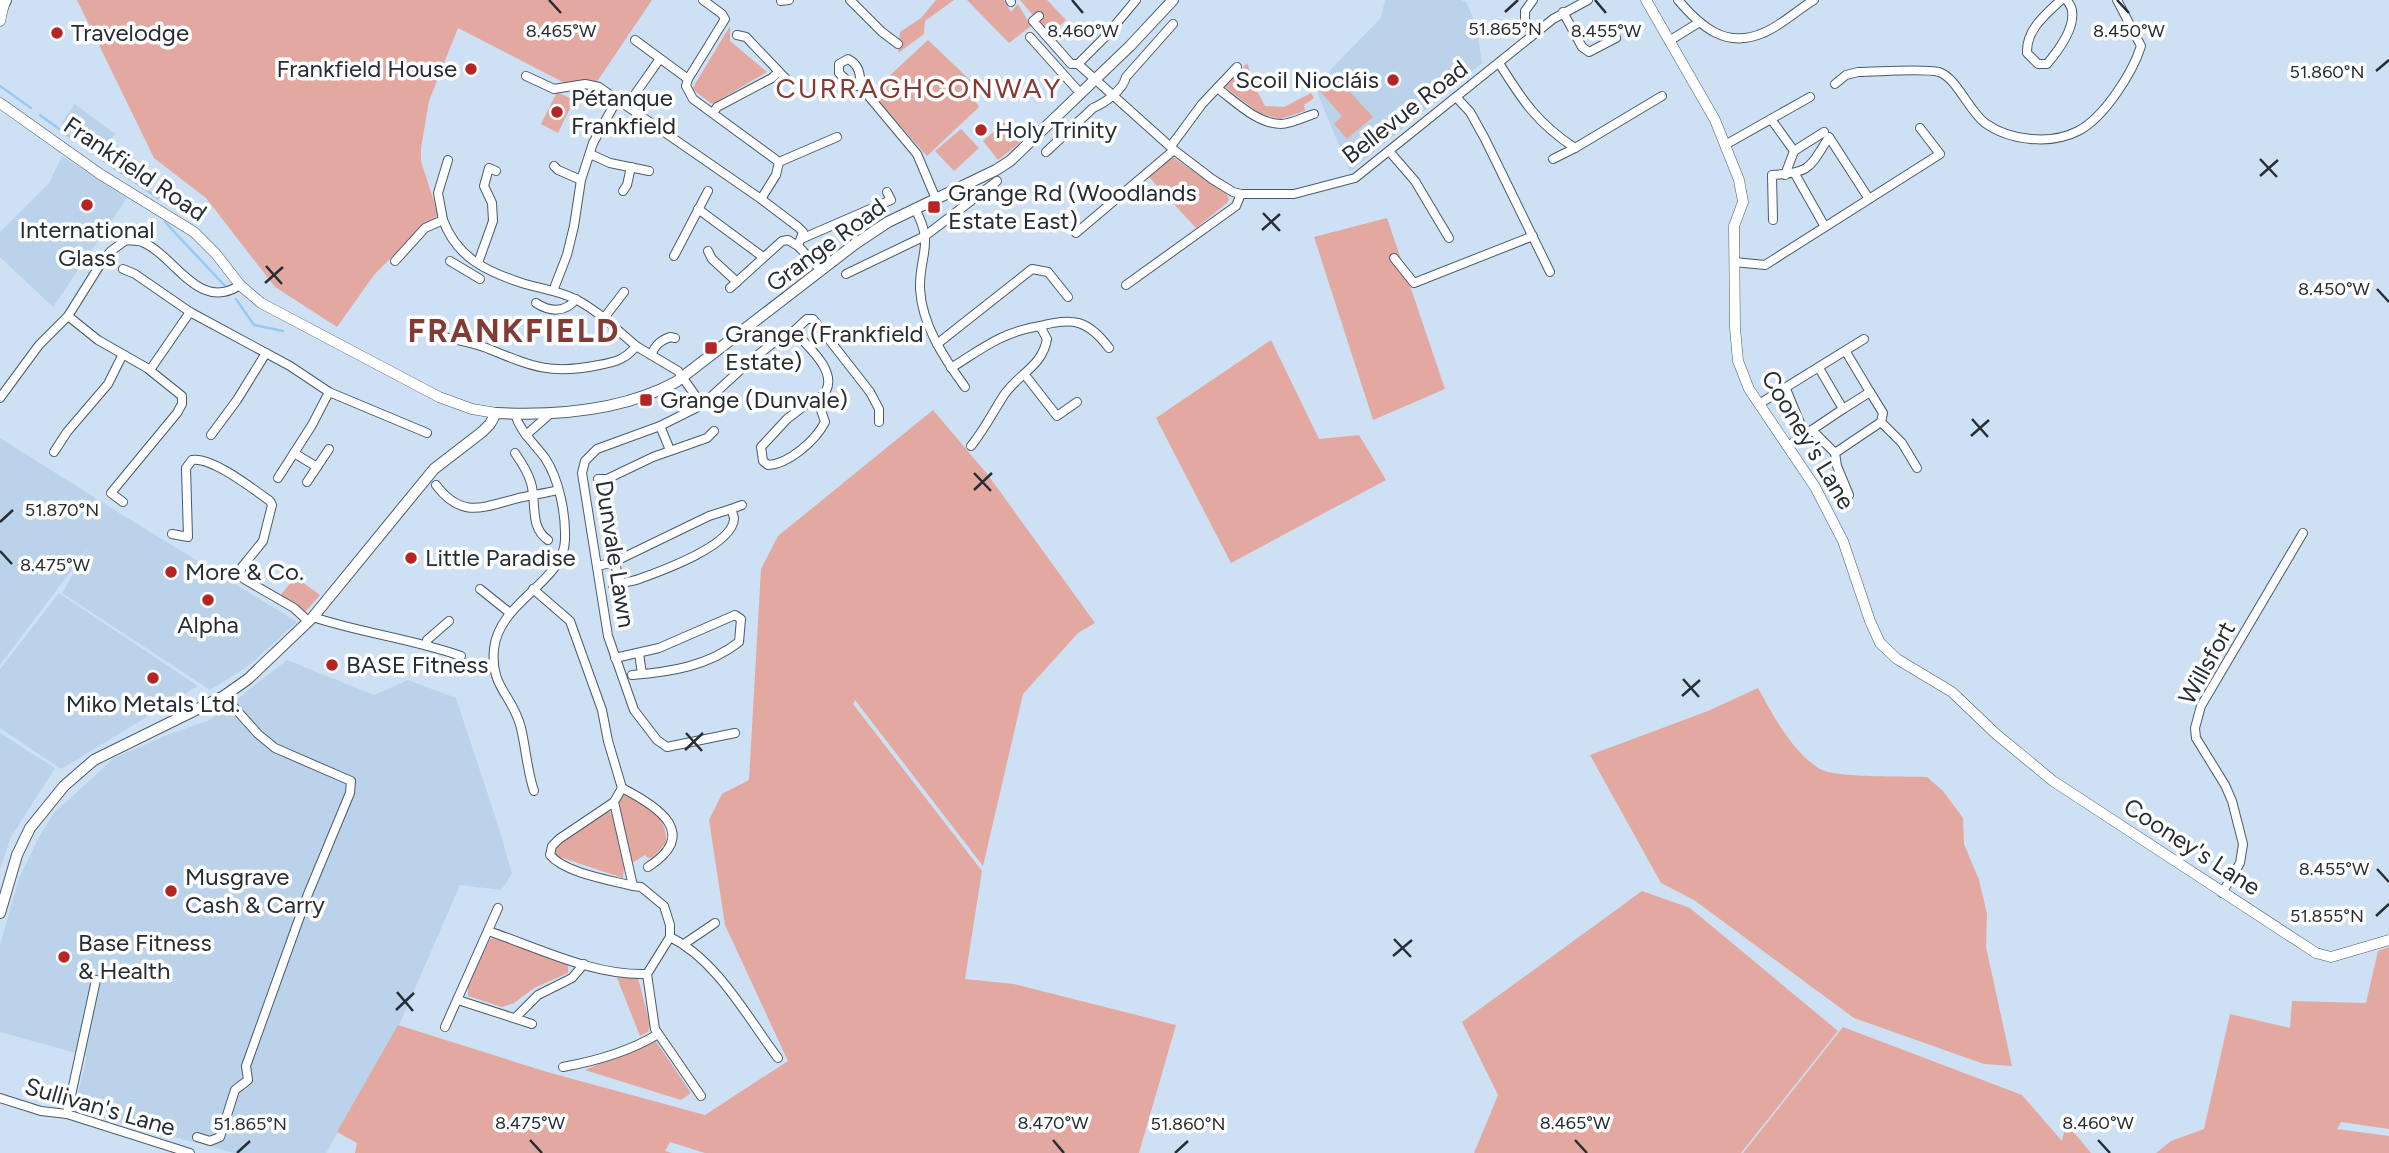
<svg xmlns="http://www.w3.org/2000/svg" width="2389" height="1153" font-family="Figtree,sans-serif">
<rect width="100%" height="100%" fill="#cee1f4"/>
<!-- built -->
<g fill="#bad3ea">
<polygon points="1385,0 1461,0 1466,2 1476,24 1482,63 1350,172 1317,92 1331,69 1381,18"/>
<polygon points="75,104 115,134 102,152 61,123"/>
<polygon points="62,156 127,198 53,307 0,257 0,232 49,183"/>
<polygon points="0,438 113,509 297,622 247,667 210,690 62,593 89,547 0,665"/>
<polygon points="59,593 198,686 61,769 0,728 0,669"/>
<polygon points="287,660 374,695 408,680 456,698 498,825 512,874 501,890 460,885 396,1032 326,1153 234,1153 74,1110 87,1056 0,1032 0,945 19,878 40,835 54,813 114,758 167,735 210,720"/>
<polygon points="0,733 55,768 11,837 0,869"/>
</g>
<!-- green -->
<g fill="#e3a8a0">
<polygon points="77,0 652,0 592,89 580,91 458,28 429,101 421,148 421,161 438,214 434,220 419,229 374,275 337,327 275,287 206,198 154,158"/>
<polygon points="936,0 954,0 925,21 924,34 898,53 900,32 921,18"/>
<polygon points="967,0 1004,0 1011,12 1018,4 1031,26 1009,43"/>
<polygon points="1020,0 1047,0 1066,20 1050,35"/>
<polygon points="730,26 730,41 767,72 712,104 692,89"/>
<polygon points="928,40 972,82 975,101 979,107 927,156 871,93"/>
<polygon points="1247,63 1257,91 1265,106 1284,107 1311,93 1314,98 1304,105 1305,111 1280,119 1259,113 1225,87"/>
<polygon points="1336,77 1373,117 1347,139 1334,124 1342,116 1320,91"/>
<polygon points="557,92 574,100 558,133 541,124"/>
<polygon points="1005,122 1021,142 998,160 983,141"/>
<polygon points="961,129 979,148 954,171 935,151"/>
<polygon points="1173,157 1226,194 1229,199 1227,203 1196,228 1149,177"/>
<polygon points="1387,218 1445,389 1373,420 1314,237"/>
<polygon points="1271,340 1319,439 1359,435 1386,480 1231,563 1156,418"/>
<polygon points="933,410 988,475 1095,623 1078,633 1023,694 983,866 855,700 853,704 982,871 965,979 1014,984 1176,1025 1139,1153 705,1153 670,1142 665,1151 672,1153 355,1153 357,1143 337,1132 398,1025 547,1072 705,1115 788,1061 725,925 709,820 722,794 749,780 761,569 778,536"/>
<polygon points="295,577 320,595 305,612 280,596"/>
<path d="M 1758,688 C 1773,715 1791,751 1820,769 C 1835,778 1905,776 1927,777 L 1943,791 L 1963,818 L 1964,844 L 1979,880 L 1987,914 L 1986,947 L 2012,1066 L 1984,1064 L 1854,1018 L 1694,900 L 1661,883 L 1590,755 L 1708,711 Z"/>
<path d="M 625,794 C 649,809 664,811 667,842 L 653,857 L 648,858 L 645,855 L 632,863 L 618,801 Z"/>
<polygon points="608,811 613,813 624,869 623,878 557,856 554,852 556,846"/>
<polygon points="1642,891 1690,908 1838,1031 1741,1153 1474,1153 1498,1095 1462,1022"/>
<polygon points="497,937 568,963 568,973 534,988 514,1003 502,1007 468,996 468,983 490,939"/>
<polygon points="2389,947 2389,1129 2341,1122 2337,1129 2389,1136 2389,1153 2156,1153 2171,1141 2204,1129 2230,1014 2290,1028 2292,1001 2366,1003 2378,951"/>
<polygon points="617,978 638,978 650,1024 648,1032 640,1036"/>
<polygon points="1843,1027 2022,1095 2062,1141 2066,1123 2091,1153 1743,1153"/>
<polygon points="655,1040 691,1093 681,1100 585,1070"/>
</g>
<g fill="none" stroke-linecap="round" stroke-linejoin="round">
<!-- stream -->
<g stroke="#97c9f6" stroke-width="2.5">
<polyline points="0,86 31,108"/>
<polyline points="40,115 73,139"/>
<polyline points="82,146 158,198"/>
<polyline points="165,222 225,286"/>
<polyline points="236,299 254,325 283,331"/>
</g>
<defs>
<g id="minor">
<polyline points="703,0 722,14 725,19 688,79 686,86 693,99 779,162 776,175 761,199"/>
<polyline points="850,0 882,32 898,44"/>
<polyline points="1010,0 1011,2"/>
<polyline points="1533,0 1525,11 1525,20 1533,34"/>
<path d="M 1678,0 C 1701,27 1726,49 1763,33 C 1781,26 1797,10 1814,0"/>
<path d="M 2061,0 C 2045,15 2026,30 2027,53 L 2038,64 L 2047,64 C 2058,51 2075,29 2072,11 C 2072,7 2069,4 2067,0"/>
<polyline points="781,1 789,0"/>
<polyline points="1563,12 1582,47 1589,52 1616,38 1613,30"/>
<polyline points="1039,16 1033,21 1071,64 1078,64 1106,36 1136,0"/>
<polyline points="737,35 746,37 787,80"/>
<polyline points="1030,37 1081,94"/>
<polyline points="635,40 688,79"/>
<polyline points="1669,41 1698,23"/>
<path d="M 1499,63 C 1522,100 1538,124 1575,148 L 1662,96"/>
<polyline points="1078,64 1174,150 1212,179 1233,192 1241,194 1294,194 1355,178 1553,19 1588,0"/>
<polyline points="526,76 554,89 585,84 599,87 761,199 798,227 803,232 798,246 821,270"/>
<path d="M 1835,84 L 1846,75 L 1858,72 C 1877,72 1923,68 1939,72 C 1957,78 1968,110 1985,123 C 2010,141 2051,145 2078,131 C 2104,118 2133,72 2141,46 L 2117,0"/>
<path d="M 861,87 C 860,75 860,65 848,59 L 839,64 L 839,73 L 851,84 L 861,87 L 917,154 L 936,199"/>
<path d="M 1217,88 C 1235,101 1257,124 1281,124 C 1291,124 1304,117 1314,114"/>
<polyline points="633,97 659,60"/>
<polyline points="1456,97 1470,112 1485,139 1550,272"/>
<polyline points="713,113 717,107 772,78 778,72"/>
<polyline points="1771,119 1794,151 1785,175"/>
<polyline points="1725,145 1810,97"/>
<polyline points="1171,146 1202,104 1237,67"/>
<polyline points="1389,151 1415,181 1449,238"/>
<polyline points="1794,151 1824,132"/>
<path d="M 1046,152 L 1093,108 C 1105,103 1123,90 1126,77 L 1173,24"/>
<polyline points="590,154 610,163 649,171"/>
<polyline points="1553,159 1575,148"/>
<polyline points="779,162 837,137"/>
<polyline points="554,166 558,170 581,180"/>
<polyline points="1795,174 1825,227"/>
<polyline points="623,191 627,185 631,167"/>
<polyline points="698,209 763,257"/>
<path d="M 915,209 C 935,245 919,254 920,289 C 922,325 944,358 965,387"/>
<polyline points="443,220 438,193 448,160"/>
<path d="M 1773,220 L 1772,175 C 1811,173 1809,168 1829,137 L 1869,199"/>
<polyline points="1076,233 1174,150"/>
<polyline points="801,239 891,200 887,192"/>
<polyline points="708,251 712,259 737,282"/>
<polyline points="674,256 708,191"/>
<polyline points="1394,258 1414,283 1533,236"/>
<path d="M 395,261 L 425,228 L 443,220 C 457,258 487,272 525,284 C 542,289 561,291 577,300 C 587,305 596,312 604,318 L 624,292"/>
<polyline points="450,261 480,279"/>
<polyline points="1734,262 1765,265 1940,154 1920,128"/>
<polyline points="478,263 493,221 492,203 484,186 489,168 496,171"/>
<polyline points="123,269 135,274 190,312 290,366 329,392 427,433"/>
<polyline points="846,274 925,236 997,181"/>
<polyline points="1126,285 1236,206 1241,194"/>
<polyline points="730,288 782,241 788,240 798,246"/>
<polyline points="553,291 567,255 574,226 581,180 593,143 614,105"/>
<path d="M 536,303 C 550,312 565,313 576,299"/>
<polyline points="68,316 98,340 147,368 182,396 182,404 177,413 111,493 123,502"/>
<polyline points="604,318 636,346 678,371 702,405"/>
<path d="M 1040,326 C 1073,317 1088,320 1109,348"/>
<path d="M 794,331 C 806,345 837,370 826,391 C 822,398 817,401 809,402 L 787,419 L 761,447 L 763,461 L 768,465 C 789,464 816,440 825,422 L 818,401"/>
<path d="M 437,335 C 454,340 473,342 489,349 C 533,367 551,375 599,365 C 616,362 626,359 636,346"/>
<polyline points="937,344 1032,269 1048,272 1068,297"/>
<path d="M 651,355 C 656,344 660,341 670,337 L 675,338"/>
<path d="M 951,368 C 983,348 1002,332 1040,326 L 1047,339 C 1042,367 1019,373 1004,395 C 993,412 984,430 971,446"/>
<polyline points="1819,368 1843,409 1870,392 1846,352"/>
<polyline points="150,370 190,312"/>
<polyline points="1025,375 1057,416 1077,402"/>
<polyline points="1786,389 1805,435"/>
<path d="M 0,398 L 39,345 L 68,316 L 103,260 L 111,251 L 126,240 C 131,241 138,240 142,242 C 175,255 198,313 240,285"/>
<polyline points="1759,404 1864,339"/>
<path d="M 515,414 C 520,432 534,443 545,458 C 559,479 566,514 565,540 C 564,582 499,601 494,649 C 490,688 513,695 521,728 C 526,749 527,770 534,791"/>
<polyline points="1881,422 1902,443 1917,468"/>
<polyline points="660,426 670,450"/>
<polyline points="1812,430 1835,453 1881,422 1883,413 1870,392"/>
<polyline points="211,435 237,400 266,353"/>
<polyline points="526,435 551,413"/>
<polyline points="1788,446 1843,409"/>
<polyline points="54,452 67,432 108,384 122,356"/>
<polyline points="294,453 317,467"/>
<path d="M 515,453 C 522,463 528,472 531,483 C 537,503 529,527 548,540"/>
<polyline points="1835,453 1837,466 1849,495"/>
<polyline points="278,478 312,425 329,392"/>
<polyline points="598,479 607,479 653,457 707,438 714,431"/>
<polyline points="307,482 329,449"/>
<path d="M 436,485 C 461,518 481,508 515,499 C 529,495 543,494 558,490"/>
<polyline points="731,509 742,505"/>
<path d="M 172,534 L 188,537 L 186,468 L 192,460 C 211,456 253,489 270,501 L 272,505 L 263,541 L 242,567 L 240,573 L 244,579 L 294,608 L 308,621"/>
<polyline points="614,562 621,583"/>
<path d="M 598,566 L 614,562 L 709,516 L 731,509 C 732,512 734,516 734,519 C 732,546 661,571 639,579 C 631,582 622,582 613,586"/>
<polyline points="480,589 510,613"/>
<polyline points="533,589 570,621 602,710 608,741 622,788 614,802 633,886 641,887 664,906 670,925 670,937 647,974 655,1029 701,1096"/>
<path d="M 313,617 C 361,633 413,639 461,656"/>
<polyline points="427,645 427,640 449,621"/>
<polyline points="639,653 642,674"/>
<path d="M 615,658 L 659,648 L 735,615 L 741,619 L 739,642 C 708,666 671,672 632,675"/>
<polyline points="735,733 667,747 657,740 634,710 608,636 582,473 585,461 597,449 660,426 702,405 749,362 773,343 794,331 807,319 813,319 870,392 879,409 879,422"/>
<path d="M 622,788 C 659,807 700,834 648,867"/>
<path d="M 614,802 L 559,839 L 552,846 L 550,855 C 565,873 610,880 633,886"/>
<polyline points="2222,893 2240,863 2243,844 2232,801 2225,785 2196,738 2195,728 2201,706 2303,533"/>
<path d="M 488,931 C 539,948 593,976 647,974"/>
<path d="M 670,937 C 717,960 747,1017 778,1058"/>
<polyline points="684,944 715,923"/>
<polyline points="458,1000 532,1024"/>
<polyline points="515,1018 538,995 572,978 584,964"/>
<polyline points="445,1027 498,908"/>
<path d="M 563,1067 C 596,1061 629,1052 658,1034"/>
<polyline points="0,1098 41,1111 67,1114 190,1153"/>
<polyline points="67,1114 96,980"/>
<polyline points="197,1137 210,1141 220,1137 235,1090 248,1080 246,1066 308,894 350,793 351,781 275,748 258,734 224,696"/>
</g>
<g id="tertiary">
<polyline points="1646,0 1715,120 1739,180 1743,202 1734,226 1735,328 1738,361 1749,389 1815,487 1843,541 1870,621 1880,643 1897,659 1952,692 1996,734 2053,781 2316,953 2331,957 2389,940"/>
<polyline points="0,21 4,4"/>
<polyline points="0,103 100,174 194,232 216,254 240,285 261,303 439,397 472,409 496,413"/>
</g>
<path id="secondary" d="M 0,913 L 17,855 L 30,828 L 64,786 L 94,760 L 224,696 L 248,679 L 313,617 L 434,469 L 482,432 L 490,424 L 496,413 C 556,416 622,411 676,382 L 855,244 L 888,222 L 996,170 L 1010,161 L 1130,46 L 1173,0"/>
<polyline id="trunk" points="0,10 5,0"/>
</defs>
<!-- minor casing -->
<use href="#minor" stroke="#4a5b6a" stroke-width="10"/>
<!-- tertiary casing -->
<use href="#tertiary" stroke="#4a5b6a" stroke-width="11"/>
<!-- secondary casing -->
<use href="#secondary" stroke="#4a5b6a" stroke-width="12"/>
<!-- trunk casing -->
<use href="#trunk" stroke="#4a5b6a" stroke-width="14"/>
<!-- minor -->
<use href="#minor" stroke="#fff" stroke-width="8"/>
<!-- tertiary -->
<use href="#tertiary" stroke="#fff" stroke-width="10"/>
<!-- secondary -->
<use href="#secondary" stroke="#fff" stroke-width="10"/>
<!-- trunk -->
<use href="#trunk" stroke="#fff" stroke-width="12"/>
</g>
<!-- ticks -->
<path fill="none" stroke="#262d34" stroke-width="2.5" d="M 549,0 L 561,13M 1072,0 L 1083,13M 1595,0 L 1606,13M 2117,0 L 2129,13M 1505,12 L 1518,0M 2376,71 L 2389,60M 2260,159 L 2277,177M 2260,176 L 2278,160M 1263,213 L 1280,231M 1262,230 L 1280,214M 266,266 L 282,284M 265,283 L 283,267M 2377,289 L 2389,302M 1972,419 L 1988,437M 1971,436 L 1989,420M 974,473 L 991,491M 974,490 L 992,473M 0,522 L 13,510M 0,551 L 12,564M 1683,679 L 1699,697M 1682,696 L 1700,680M 686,733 L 702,751M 685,750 L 703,733M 2377,869 L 2389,882M 2376,916 L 2389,904M 1394,939 L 1411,957M 1393,956 L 1412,940M 397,992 L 413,1011M 396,1010 L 414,993M 530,1140 L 542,1153M 1053,1140 L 1064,1153M 1575,1140 L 1587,1153M 2098,1140 L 2110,1153M 237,1153 L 250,1141M 1175,1153 L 1188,1141"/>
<!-- markers -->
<g fill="#b52524" stroke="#fff" stroke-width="2.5">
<circle cx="57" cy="33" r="7"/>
<circle cx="471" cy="69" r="7"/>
<circle cx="1393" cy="80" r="7"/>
<circle cx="557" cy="112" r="7"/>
<circle cx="981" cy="130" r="7"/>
<circle cx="87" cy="205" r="7"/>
<rect x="927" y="200" width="14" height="14" rx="3.5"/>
<rect x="704" y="341" width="14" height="14" rx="3.5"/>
<rect x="639" y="393" width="14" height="14" rx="3.5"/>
<circle cx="411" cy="558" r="7"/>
<circle cx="171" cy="572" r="7"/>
<circle cx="208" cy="600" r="7"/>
<circle cx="332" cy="665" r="7"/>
<circle cx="153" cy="678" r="7"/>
<circle cx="171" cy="891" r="7"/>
<circle cx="64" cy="957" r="7"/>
</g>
<g text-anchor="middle" stroke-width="7" stroke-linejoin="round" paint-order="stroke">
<!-- poi labels -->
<g font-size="24" fill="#262d34" stroke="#fff" text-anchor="start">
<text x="71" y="41">Travelodge</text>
<text x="457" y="77" text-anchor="end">Frankfield House</text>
<text x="1379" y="88" text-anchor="end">Scoil Niocláis</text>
<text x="571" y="106">Pétanque<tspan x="571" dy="28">Frankfield</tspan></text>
<text x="995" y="138">Holy Trinity</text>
<text x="948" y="201">Grange Rd (Woodlands<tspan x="948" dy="28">Estate East)</tspan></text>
<text x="87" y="238" text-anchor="middle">International<tspan x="87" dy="28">Glass</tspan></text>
<text x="725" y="342">Grange (Frankfield<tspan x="725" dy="28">Estate)</tspan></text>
<text x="660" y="408">Grange (Dunvale)</text>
<text x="425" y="566">Little Paradise</text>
<text x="185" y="580">More &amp; Co.</text>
<text x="208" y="633" text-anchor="middle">Alpha</text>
<text x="346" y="673">BASE Fitness</text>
<text x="153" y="712" text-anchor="middle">Miko Metals Ltd.</text>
<text x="185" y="885">Musgrave<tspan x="185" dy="28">Cash &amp; Carry</tspan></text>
<text x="78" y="951">Base Fitness<tspan x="78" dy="28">&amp; Health</tspan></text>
</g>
<!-- street labels -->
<g font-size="24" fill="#262d34" stroke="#fff">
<text transform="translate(1405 112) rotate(-38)" y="8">Bellevue Road</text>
<text transform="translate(135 169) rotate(34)" y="8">Frankfield Road</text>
<text transform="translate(826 245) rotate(-36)" y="8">Grange Road</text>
<text transform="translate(1808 440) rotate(59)" y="8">Cooney's Lane</text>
<text transform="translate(615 554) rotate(81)" y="8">Dunvale Lawn</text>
<text transform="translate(2207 663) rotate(-61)" y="8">Willsfort</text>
<text transform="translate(2192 847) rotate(33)" y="8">Cooney's Lane</text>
<text transform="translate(100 1107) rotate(16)" y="8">Sullivan's Lane</text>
</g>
<!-- quarter labels -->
<g font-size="28" letter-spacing="2" fill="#833c35" stroke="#fff">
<text x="919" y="98">CURRAGHCONWAY</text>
</g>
<!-- district labels -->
<g font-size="32" font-weight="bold" letter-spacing="2" fill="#833c35" stroke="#fff">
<text x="514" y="342">FRANKFIELD</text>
</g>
</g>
<g font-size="18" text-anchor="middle" fill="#262d34" stroke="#fff" stroke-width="7" stroke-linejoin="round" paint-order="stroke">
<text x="1505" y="35">51.865°N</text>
<text x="1083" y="37">8.460°W</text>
<text x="1606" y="37">8.455°W</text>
<text x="2129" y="37">8.450°W</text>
<text x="561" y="37">8.465°W</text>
<text x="2327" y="78">51.860°N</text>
<text x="2334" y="295">8.450°W</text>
<text x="62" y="516">51.870°N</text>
<text x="55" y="571">8.475°W</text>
<text x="2334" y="875">8.455°W</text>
<text x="2327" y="922">51.855°N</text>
<text x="530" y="1129">8.475°W</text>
<text x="1053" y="1129">8.470°W</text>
<text x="1575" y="1129">8.465°W</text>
<text x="2098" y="1129">8.460°W</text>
<text x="250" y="1130">51.865°N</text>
<text x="1188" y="1130">51.860°N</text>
</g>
</svg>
